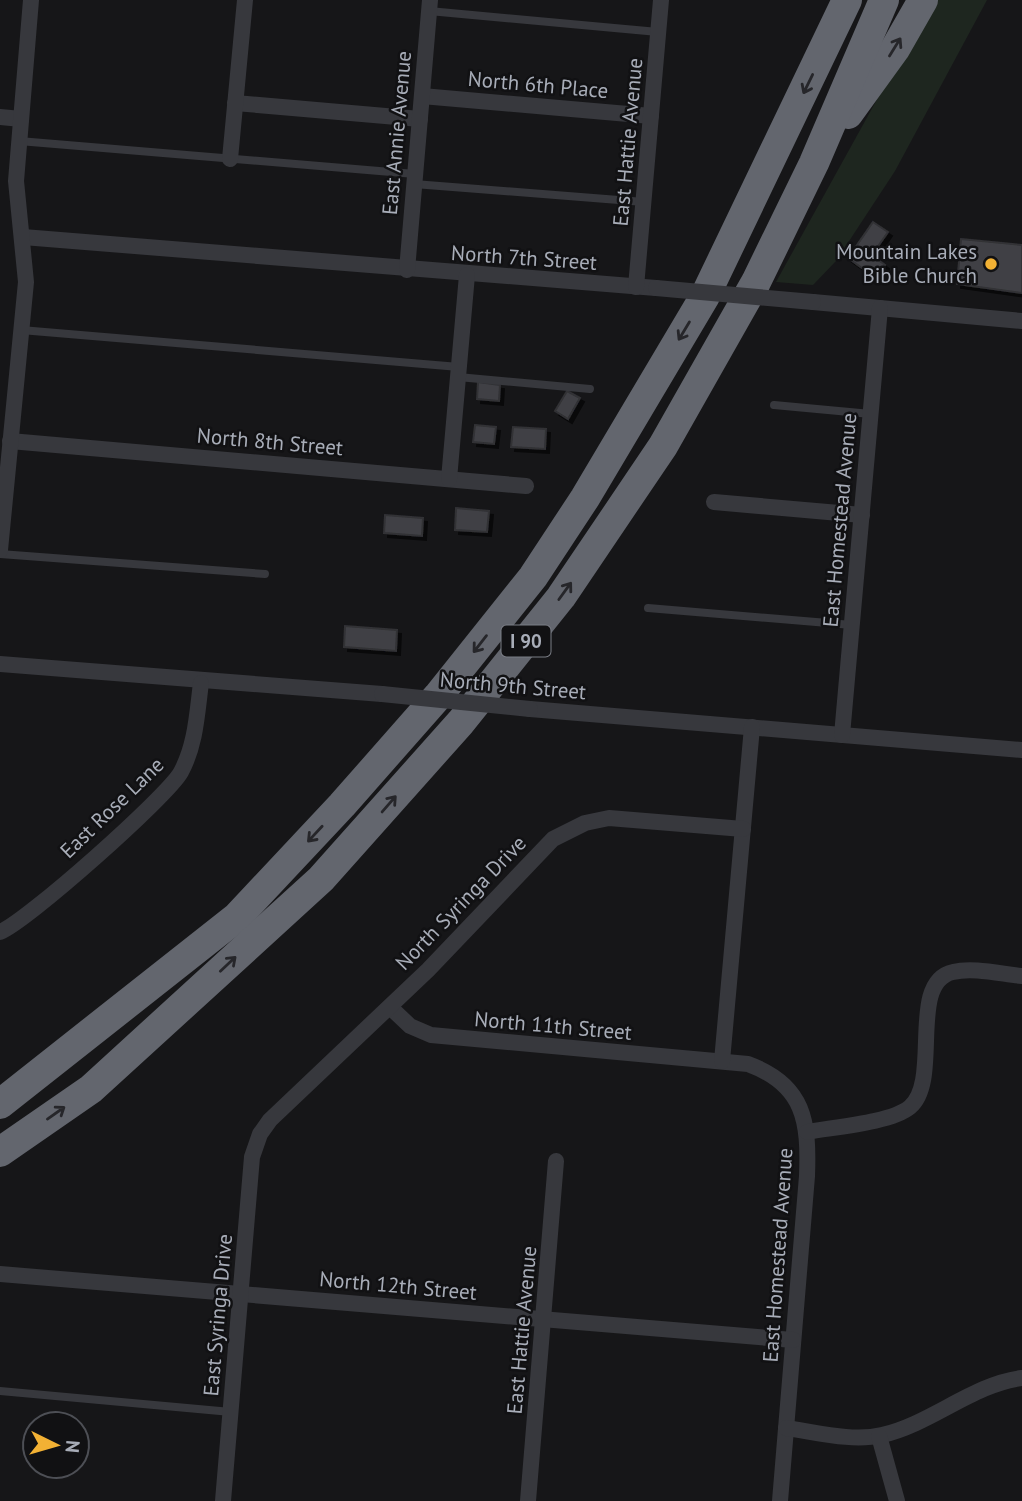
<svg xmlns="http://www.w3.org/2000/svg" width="1022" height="1501" font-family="'PT Sans',sans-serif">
<defs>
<filter id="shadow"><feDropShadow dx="4" dy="4" stdDeviation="0" flood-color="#0009"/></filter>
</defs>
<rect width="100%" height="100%" fill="#161618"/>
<!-- green -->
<polygon fill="#1e261f" points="938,0 987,0 895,171 836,261 813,285 776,282 885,85"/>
<!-- building -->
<g fill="#404145" stroke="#303034" stroke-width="2" filter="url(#shadow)">
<polygon points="873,222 888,232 872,255 885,265 876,278 848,258"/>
<polygon points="961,239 1022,245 1022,293 957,284"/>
<polygon points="478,382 500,385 499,401 477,399"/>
<polygon points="567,391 580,398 568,419 555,411"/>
<polygon points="475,425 496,427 494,444 473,442"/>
<polygon points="513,427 546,429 545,449 511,447"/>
<polygon points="456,508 489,511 487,532 455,530"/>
<polygon points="385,515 423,518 422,536 384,533"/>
<polygon points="345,626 397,630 396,651 344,647"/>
</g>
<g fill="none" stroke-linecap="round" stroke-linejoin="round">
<!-- lane -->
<g stroke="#37383d" stroke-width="8">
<polyline points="429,11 658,32"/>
<polyline points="19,141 415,174"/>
<polyline points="414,184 644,202"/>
<polyline points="21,330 459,367"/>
<polyline points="458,377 590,389"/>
<polyline points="774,405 871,414"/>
<polyline points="0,554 265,574"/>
<polyline points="648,608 852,625"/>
<polyline points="0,1391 231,1412"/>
</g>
<!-- street -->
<g stroke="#37383d" stroke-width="16">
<polyline points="422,96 651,116"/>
<polyline points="235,103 420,119"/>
<polyline points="0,117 21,119"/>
<polyline points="230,159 245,0"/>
<polyline points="23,237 656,288"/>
<polyline points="407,270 430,0"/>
<polyline points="636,287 661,0"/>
<polyline points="813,302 1022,321"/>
<polyline points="10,441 526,486"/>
<polyline points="449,479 467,275"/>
<polyline points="714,502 862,515"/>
<polyline points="0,550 26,282 16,181 31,0"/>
<polyline points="0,664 382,694"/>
<polyline points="530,709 1022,750"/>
<polyline points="842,735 880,308"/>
<path d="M 0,932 C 25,923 168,796 181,772 C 196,744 197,713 201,683"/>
<path d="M 390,1007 L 410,1026 L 431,1035 L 748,1064 C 805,1085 809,1122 807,1176 L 780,1501"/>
<polyline points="722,1061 752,727"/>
<path d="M 807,1132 C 833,1127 891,1123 910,1107 C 942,1080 907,982 953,972 C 973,967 1001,974 1022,976"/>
<polyline points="0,1274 793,1340"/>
<path d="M 786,1428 C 816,1432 852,1442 882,1435 C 931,1424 973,1384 1022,1378"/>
<polyline points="879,1436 897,1501"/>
<polyline points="223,1501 252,1157 260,1134 270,1120 428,970 553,839 585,823 609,818 743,829"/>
<polyline points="528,1501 556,1161"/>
</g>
<!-- highway -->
<g stroke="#63666e" stroke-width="30">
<polyline points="848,114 895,49 923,0"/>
<polyline points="0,1104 237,917 342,805 438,696 533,577 585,498 705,296 847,0"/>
<polyline points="0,1152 91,1089 321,879 461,722 561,597 663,446 756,282 814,163 884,0"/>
</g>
<!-- street-bridge -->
<g stroke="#37383d" stroke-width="16">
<polyline points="656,288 813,302"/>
<polyline points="382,694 530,709"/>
</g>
</g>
<!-- one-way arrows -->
<defs><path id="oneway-shaft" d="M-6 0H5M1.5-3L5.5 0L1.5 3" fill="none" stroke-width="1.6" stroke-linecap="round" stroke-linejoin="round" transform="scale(1.75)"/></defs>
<g stroke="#26262a">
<use href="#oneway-shaft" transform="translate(895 47) rotate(-58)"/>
<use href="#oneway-shaft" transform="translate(808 84) rotate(116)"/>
<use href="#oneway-shaft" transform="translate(684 331) rotate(121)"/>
<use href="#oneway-shaft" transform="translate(565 591) rotate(-54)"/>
<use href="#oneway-shaft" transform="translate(480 644) rotate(128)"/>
<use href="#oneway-shaft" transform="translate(389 804) rotate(-49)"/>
<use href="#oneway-shaft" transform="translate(315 834) rotate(133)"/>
<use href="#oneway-shaft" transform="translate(228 964) rotate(-43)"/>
<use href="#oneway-shaft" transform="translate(56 1113) rotate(-35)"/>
</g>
<!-- markers -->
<circle fill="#f2b134" stroke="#111113" stroke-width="2.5" cx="991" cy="264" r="7"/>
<g text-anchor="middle" stroke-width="5" stroke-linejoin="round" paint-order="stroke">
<!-- shield labels -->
<rect fill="#111113" stroke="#7b7e86" stroke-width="2" x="501.5" y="625.5" width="49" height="31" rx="5"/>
<g font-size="19" font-weight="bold" fill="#a8adb8">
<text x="526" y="648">I 90</text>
</g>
<!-- street labels -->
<g font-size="21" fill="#a8adb8" stroke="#111113">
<text transform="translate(538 85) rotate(5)" y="7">North 6th Place</text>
<text transform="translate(397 133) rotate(-85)" y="7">East Annie Avenue</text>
<text transform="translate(628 142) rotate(-85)" y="7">East Hattie Avenue</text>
<text transform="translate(524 258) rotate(4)" y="7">North 7th Street</text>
<text transform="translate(270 442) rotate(5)" y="7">North 8th Street</text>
<text transform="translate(840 520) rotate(-85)" y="7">East Homestead Avenue</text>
<text transform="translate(513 686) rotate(5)" y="7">North 9th Street</text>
<text transform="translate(112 808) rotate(-44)" y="7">East Rose Lane</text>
<text transform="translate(461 903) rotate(-46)" y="7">North Syringa Drive</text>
<text transform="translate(553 1026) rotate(5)" y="7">North 11th Street</text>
<text transform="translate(778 1255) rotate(-86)" y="7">East Homestead Avenue</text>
<text transform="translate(398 1286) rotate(5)" y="7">North 12th Street</text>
<text transform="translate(218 1315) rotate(-85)" y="7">East Syringa Drive</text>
<text transform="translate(522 1330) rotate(-85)" y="7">East Hattie Avenue</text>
</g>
<!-- poi labels -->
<g font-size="21" fill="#a8adb8" stroke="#111113" text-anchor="end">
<text x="977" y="259">Mountain Lakes<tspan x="977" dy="24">Bible Church</tspan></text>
</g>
</g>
<!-- north arrow -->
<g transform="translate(56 1445) rotate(95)"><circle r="33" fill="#111113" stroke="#4d4f55" stroke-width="2"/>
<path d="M0-5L12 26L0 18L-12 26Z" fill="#f2b134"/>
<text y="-10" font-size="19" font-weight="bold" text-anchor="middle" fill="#a8adb8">N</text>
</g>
</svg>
